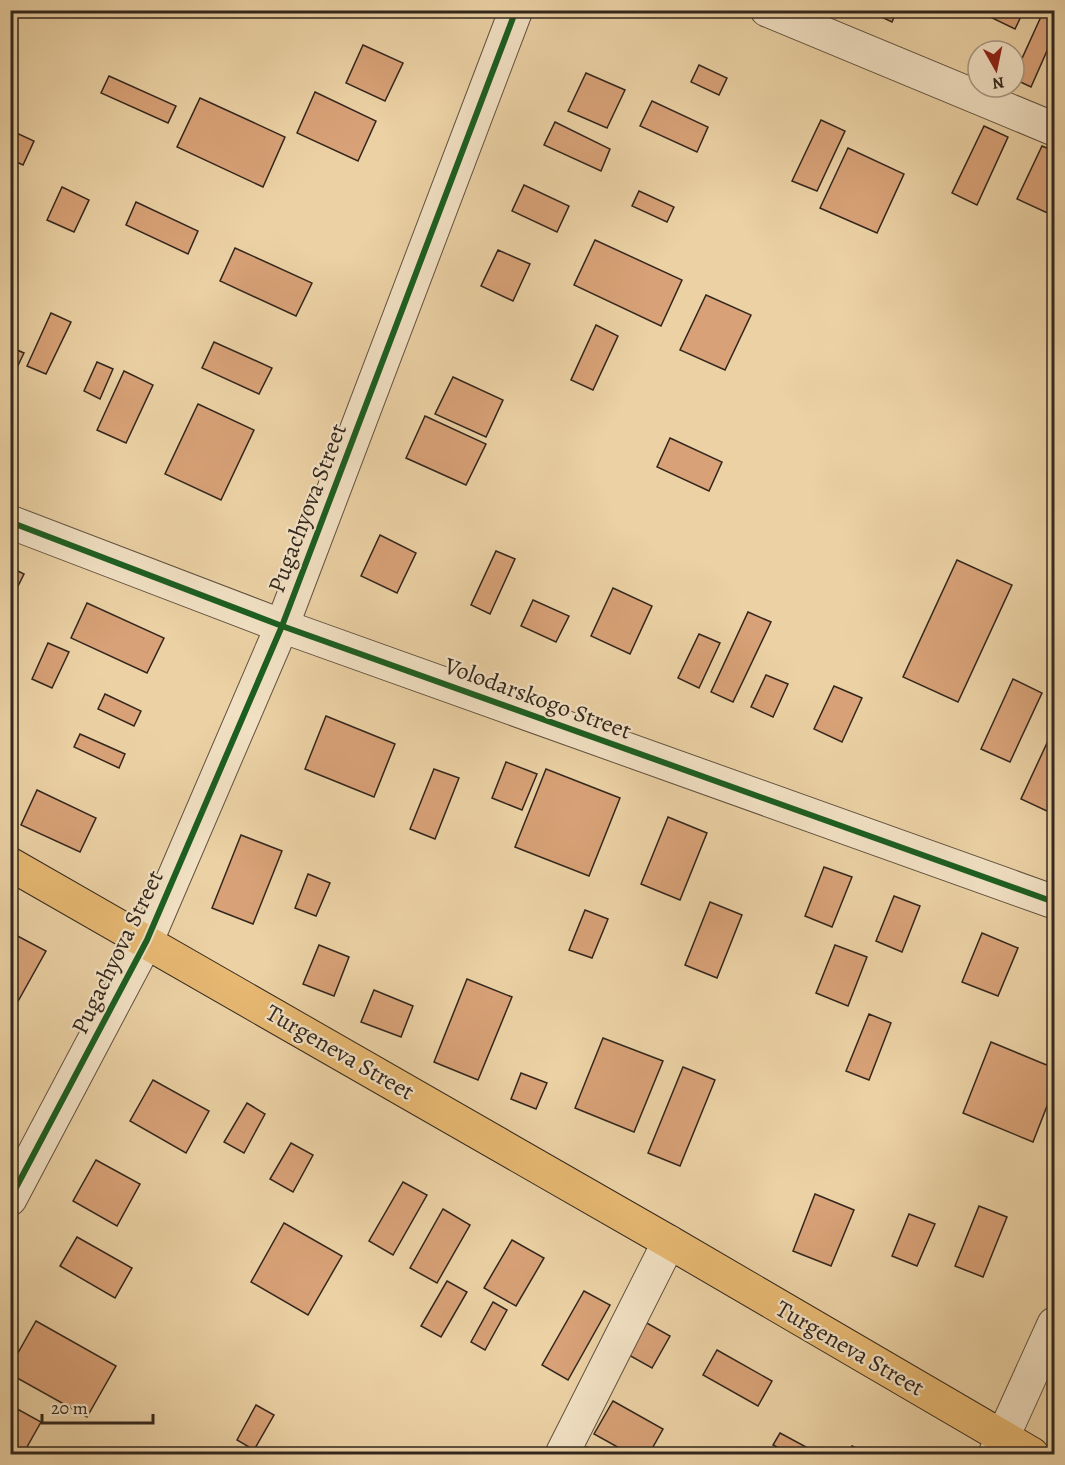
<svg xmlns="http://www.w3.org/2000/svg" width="1065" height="1465" font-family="Alegreya,serif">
<rect width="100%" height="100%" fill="#ebd1a4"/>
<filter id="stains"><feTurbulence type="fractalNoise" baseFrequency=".00333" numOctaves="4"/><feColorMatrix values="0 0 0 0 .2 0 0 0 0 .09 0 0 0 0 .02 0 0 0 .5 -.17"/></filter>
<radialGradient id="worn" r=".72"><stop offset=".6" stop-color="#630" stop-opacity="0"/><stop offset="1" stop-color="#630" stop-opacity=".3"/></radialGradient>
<!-- building -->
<g fill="#d8a177" stroke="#33271d" stroke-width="1.5">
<polygon points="867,10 897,10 892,22"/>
<polygon points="991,10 1024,10 1015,29 988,16"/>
<polygon points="1044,10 1054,11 1054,35 1031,87 1014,79 1014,76"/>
<polygon points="363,45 403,63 385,101 346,83"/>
<polygon points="699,65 727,78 719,95 691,82"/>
<polygon points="586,73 625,90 607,128 568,111"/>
<polygon points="109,76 176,106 168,123 101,93"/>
<polygon points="315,92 376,121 358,161 297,133"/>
<polygon points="200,98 285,137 263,187 177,147"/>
<polygon points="652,101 708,127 697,152 640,126"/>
<polygon points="821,120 845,131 817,191 792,181"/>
<polygon points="555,122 610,149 601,171 544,145"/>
<polygon points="984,126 1008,137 977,205 952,193"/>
<polygon points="10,130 34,141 23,165 10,159"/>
<polygon points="1042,146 1054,151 1054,216 1017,199"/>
<polygon points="848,148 904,174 877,233 820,208"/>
<polygon points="524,185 569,206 557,232 512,211"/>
<polygon points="62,187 89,200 74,232 47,220"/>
<polygon points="639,191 674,207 667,222 632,206"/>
<polygon points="136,202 198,231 188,254 126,225"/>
<polygon points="595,240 682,280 661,326 574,285"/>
<polygon points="235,248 312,283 296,316 220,281"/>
<polygon points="498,250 530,264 513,301 481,286"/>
<polygon points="706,295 751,315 725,370 680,350"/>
<polygon points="51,313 71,322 46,374 27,366"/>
<polygon points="596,325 618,336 593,390 571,380"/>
<polygon points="214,342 272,368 259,394 202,368"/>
<polygon points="10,347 24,353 10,382"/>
<polygon points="97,362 113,369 100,399 84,391"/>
<polygon points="124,371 153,385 126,443 97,430"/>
<polygon points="453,377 503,400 486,437 435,414"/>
<polygon points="198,404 254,430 221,500 165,474"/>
<polygon points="425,416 486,444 466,485 406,458"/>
<polygon points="670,438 722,462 709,491 657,467"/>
<polygon points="380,535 416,553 397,593 361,576"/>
<polygon points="496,551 515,559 490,614 471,605"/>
<polygon points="957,560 1012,585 958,702 903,677"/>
<polygon points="10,567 24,574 15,592 10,590"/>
<polygon points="613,588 652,606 630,654 591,636"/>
<polygon points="533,600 569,616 556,642 521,626"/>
<polygon points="87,603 164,638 147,673 71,638"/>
<polygon points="748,612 771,622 733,702 711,692"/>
<polygon points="699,634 720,643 699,688 678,678"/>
<polygon points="48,643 69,652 52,688 32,679"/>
<polygon points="766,675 788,684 773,717 751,707"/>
<polygon points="1013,679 1042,693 1010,762 981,749"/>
<polygon points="834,686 862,698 842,742 814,729"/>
<polygon points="105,694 141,711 134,726 98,709"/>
<polygon points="326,716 395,744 374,797 305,769"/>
<polygon points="1053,730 1054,799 1049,812 1021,799"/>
<polygon points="80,734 125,754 119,768 74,747"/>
<polygon points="506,762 537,774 522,810 492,798"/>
<polygon points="434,769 459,778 435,839 410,829"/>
<polygon points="546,769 620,798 589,876 515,847"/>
<polygon points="37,790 96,818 80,852 21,825"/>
<polygon points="668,817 707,833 680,900 641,884"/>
<polygon points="241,835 282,851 253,924 212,908"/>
<polygon points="824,867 852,877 832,927 805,916"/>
<polygon points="308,874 330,883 316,916 295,908"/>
<polygon points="894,896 920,906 902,952 876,941"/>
<polygon points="710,902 742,915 717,978 685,965"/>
<polygon points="585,910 608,919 592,958 569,950"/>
<polygon points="10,932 46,951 12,1012 10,1011"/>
<polygon points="982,933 1018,948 998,996 962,982"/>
<polygon points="319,945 349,957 334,996 303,984"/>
<polygon points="835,945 867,957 848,1006 816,993"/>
<polygon points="467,979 512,997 478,1080 434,1062"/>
<polygon points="374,990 413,1006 401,1037 361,1022"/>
<polygon points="869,1014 891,1023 869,1080 846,1071"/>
<polygon points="603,1038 663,1061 634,1132 575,1108"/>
<polygon points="991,1042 1054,1068 1054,1088 1033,1142 963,1113"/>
<polygon points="683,1067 715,1080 680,1166 648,1153"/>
<polygon points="521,1073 547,1083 536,1109 511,1099"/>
<polygon points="153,1080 209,1111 186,1153 130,1121"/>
<polygon points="247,1103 265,1114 244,1153 224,1142"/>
<polygon points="291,1143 313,1155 293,1192 270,1179"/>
<polygon points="96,1160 140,1184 117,1226 73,1201"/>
<polygon points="403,1182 427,1195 393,1255 369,1241"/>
<polygon points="815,1194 854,1210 831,1266 793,1251"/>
<polygon points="979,1206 1007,1217 983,1277 955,1266"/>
<polygon points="443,1209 470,1225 437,1283 410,1268"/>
<polygon points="909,1214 935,1224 917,1266 892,1256"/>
<polygon points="284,1223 342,1256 308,1315 251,1282"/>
<polygon points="77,1237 132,1268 115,1298 60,1266"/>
<polygon points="512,1240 544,1258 516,1306 484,1288"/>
<polygon points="447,1281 467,1292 441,1337 421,1326"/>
<polygon points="584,1291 610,1305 568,1380 542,1365"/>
<polygon points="493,1302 507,1310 485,1350 471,1342"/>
<polygon points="36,1321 116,1366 87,1417 10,1374 10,1367"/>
<polygon points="645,1322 670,1336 652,1368 627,1354"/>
<polygon points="717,1350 772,1381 758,1406 703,1375"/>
<polygon points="613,1401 663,1429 649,1454 630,1454 594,1434"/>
<polygon points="10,1405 41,1422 23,1454 10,1454"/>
<polygon points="256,1405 274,1415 254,1450 237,1440"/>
<polygon points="780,1433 808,1448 804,1454 790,1454 773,1445"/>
<polygon points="852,1446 868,1454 847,1454"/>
<polygon points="587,1447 601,1454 582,1454"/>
<polygon points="239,1449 249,1454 236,1454"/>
</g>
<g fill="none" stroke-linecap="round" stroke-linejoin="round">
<defs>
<g id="minor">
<polyline points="767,10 1054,129"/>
<polyline points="10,522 282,626 1054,902"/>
<polyline points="10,1199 147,940 282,626 516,10"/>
<polyline points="562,1454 669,1242"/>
<polyline points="995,1454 1054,1324"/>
</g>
<polyline id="major" points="10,864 669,1242 1032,1454"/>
</defs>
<!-- minor casing -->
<use href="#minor" stroke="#61523f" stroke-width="35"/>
<!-- major casing -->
<use href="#major" stroke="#33271d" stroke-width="35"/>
<!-- minor -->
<use href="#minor" stroke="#f2e1c4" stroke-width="33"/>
<!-- major -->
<use href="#major" stroke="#e6b872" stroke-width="33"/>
<defs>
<g id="cycleway">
<polyline points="10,522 282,626 1054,902"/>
<polyline points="10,1199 147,940 282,626 516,10"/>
</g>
</defs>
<!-- cycleway casing -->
<use href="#cycleway" stroke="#f2e1c4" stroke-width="10"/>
<!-- cycleway -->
<use href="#cycleway" stroke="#1b5e20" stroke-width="6"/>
</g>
<g text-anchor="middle" stroke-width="4.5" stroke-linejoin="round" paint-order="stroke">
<!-- street labels -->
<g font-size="24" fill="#33271d" stroke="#f2e1c4">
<text transform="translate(307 508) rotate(-69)" y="8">Pugachyova Street</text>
<text transform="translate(538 698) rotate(20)" y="8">Volodarskogo Street</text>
<text transform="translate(117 952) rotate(-64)" y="8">Pugachyova Street</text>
<text transform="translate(340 1052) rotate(30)" y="8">Turgeneva Street</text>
<text transform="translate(850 1348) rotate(30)" y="8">Turgeneva Street</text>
</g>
</g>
<!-- margin -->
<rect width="1065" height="1465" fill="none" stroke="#ebd1a4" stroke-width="36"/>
<rect x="12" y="12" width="1041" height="1441" fill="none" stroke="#33271d" stroke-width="3"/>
<rect x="18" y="18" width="1029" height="1429" fill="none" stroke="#33271d" stroke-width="1.5"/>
<!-- north arrow -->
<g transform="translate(996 69) rotate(171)"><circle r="28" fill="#f2e1c4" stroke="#a69781" stroke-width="1.5"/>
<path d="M0-4.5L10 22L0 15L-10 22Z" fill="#8f2418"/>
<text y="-9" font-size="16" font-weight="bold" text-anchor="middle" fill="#33271d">N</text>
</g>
<!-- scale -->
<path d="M42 1414v9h111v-9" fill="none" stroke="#33271d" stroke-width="3"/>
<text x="51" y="1414" font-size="18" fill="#33271d" stroke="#f2e1c4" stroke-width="4.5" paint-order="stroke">20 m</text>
<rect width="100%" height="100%" filter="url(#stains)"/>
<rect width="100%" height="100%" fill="url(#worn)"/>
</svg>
